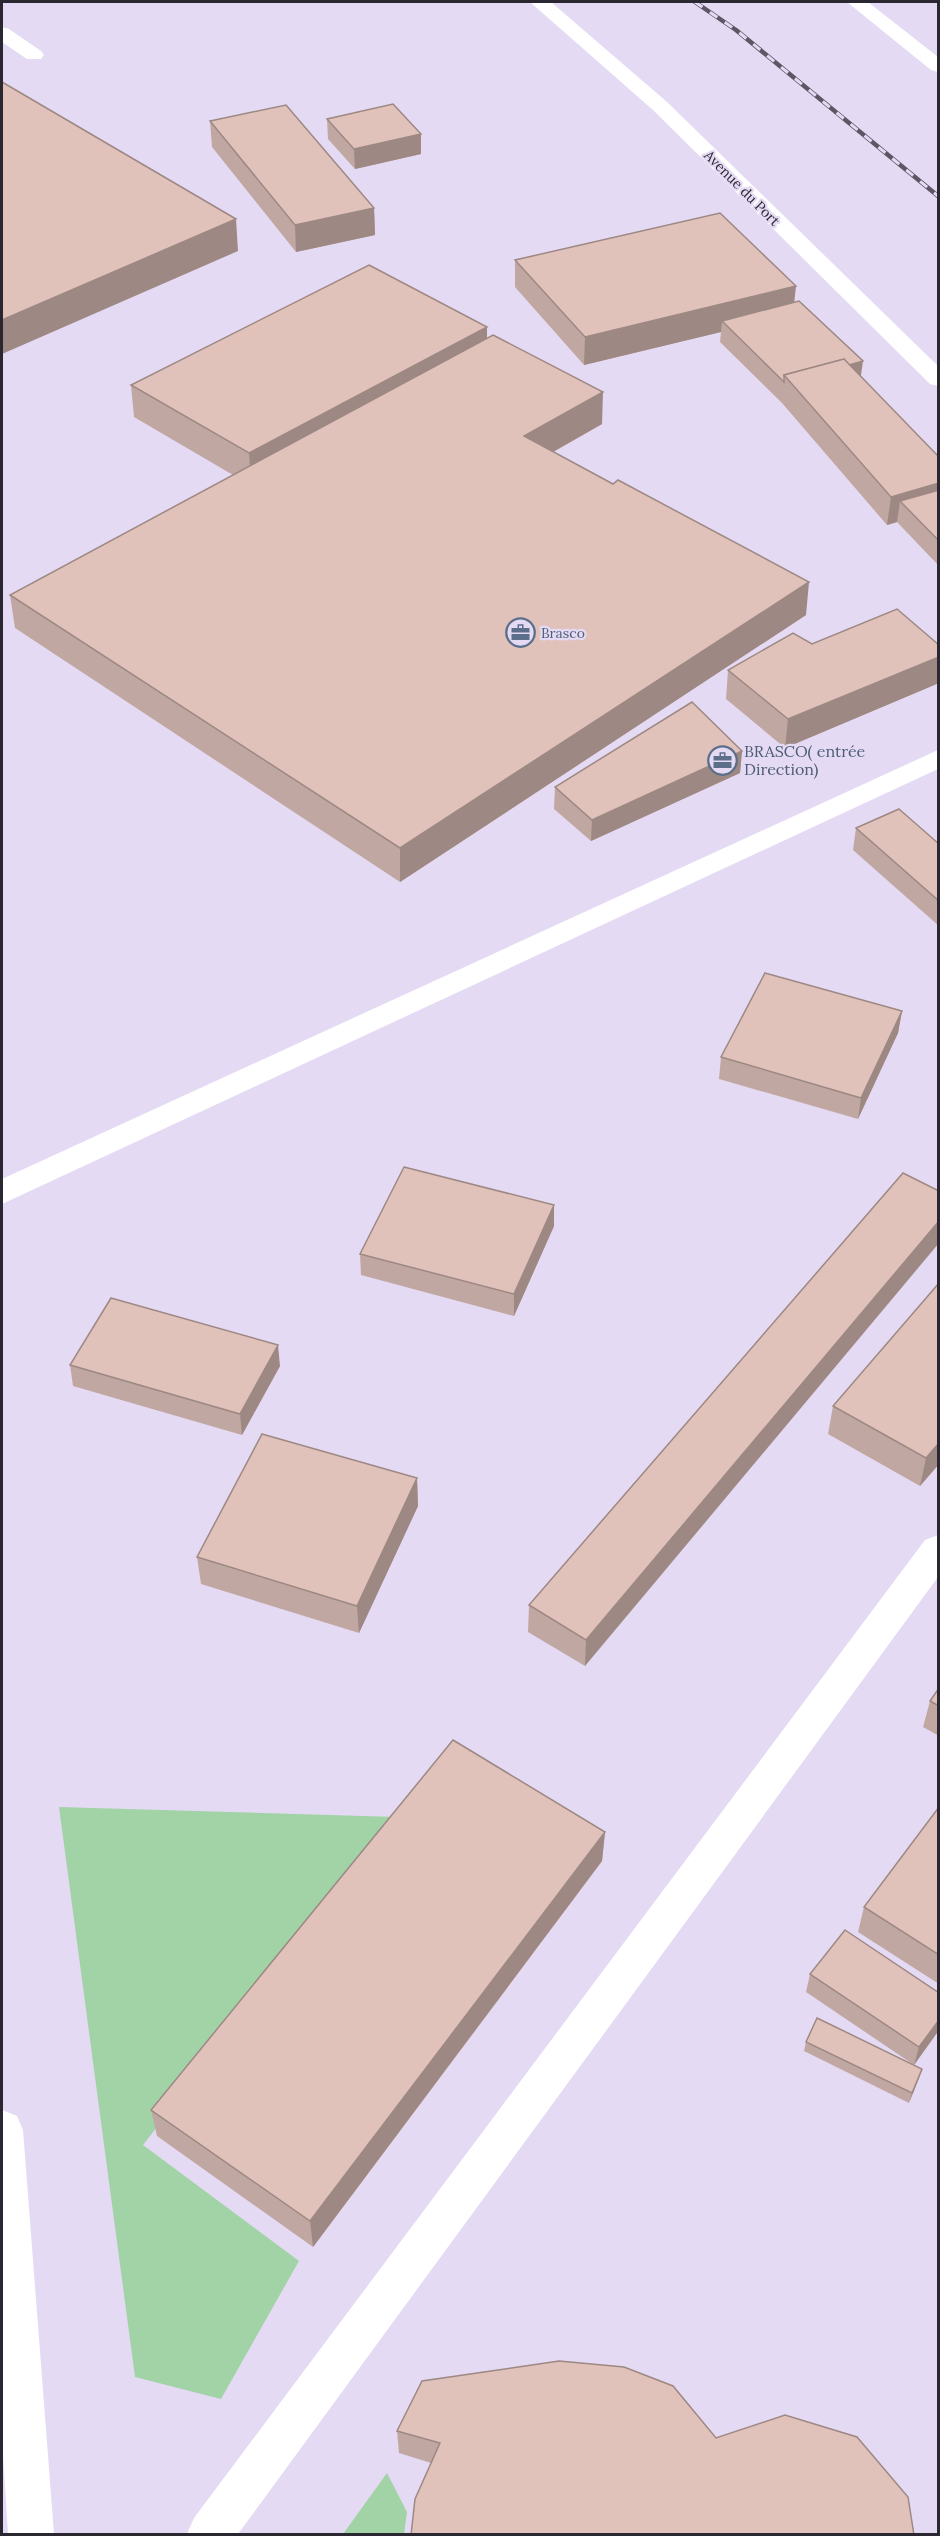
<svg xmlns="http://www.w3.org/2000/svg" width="940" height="2536" font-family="Lora,serif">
<rect width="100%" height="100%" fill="#e5daf4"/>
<!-- green -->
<g fill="#a1d3a6">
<polygon points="59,1807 397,1817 143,2145 299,2261 221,2399 135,2377"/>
<polygon points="387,2473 407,2512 404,2534 343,2534"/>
</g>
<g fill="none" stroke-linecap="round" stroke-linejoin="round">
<!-- lane -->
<polygon fill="#fff" fill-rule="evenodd" points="2,27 9,29 41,51 44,55 41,59 27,59 2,42"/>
<!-- street -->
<g fill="#fff" fill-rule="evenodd">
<polygon points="847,2 868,2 938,57 938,72 931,70"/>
<polygon points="938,750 938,769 2,1204 2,1179"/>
<polygon points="938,1535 938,1577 238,2534 187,2534 194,2518 925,1540"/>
<polygon points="2,2110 17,2116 23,2130 54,2534 8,2534 2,2439"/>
</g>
<!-- primary -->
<polygon fill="#fff" fill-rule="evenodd" points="530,2 551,2 667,102 938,366 938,386 930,384 653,110"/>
<defs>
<polyline id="rail" points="695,2 736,30 938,196"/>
</defs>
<!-- rail casing -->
<use href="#rail" stroke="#5d5765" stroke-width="4.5"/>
<!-- rail -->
<use href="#rail" stroke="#e5daf4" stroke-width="3" stroke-dasharray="9" stroke-linecap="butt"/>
</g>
<!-- wall -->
<g fill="#c1a7a1">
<polygon points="327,119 421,134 421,154 355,169 328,139"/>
<polygon points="210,121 374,208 375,235 296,252 212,147"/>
<polygon points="515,260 794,302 861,377 939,457 939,566 897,522 887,525 782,403 720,342 721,332 584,365 515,287"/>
<polygon points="487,327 487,338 602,424 553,452 806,615 400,882 15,628 10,595 233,475 134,417 131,385"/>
<polygon points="812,644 939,645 939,683 785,748 726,699 728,670"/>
<polygon points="742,751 740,773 591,841 554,809 555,787"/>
<polygon points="856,828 939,844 939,926 853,850"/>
<polygon points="902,1011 898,1033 858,1119 719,1079 721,1057"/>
<polygon points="903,1173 585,1666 528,1632 529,1605"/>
<polygon points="554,1226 514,1316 361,1275 360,1254"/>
<polygon points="939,1283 939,1464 920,1486 828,1434 833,1406"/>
<polygon points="70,1365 280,1366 242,1435 73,1386"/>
<polygon points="417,1478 418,1506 359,1633 201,1584 197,1557"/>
<polygon points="939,1688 939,1736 923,1727 930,1701"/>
<polygon points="939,1807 939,1984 858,1932 864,1907"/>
<polygon points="605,1832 602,1861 313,2247 157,2136 151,2110"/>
<polygon points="810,1974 939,1993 939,2030 914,2065 806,1992"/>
<polygon points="806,2042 922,2069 919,2078 909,2103 804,2051"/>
<polygon points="397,2431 716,2438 431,2463 399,2453"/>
</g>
<!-- shaded-wall -->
<g fill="#9d8883">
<polygon points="421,134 421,154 355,169 354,149"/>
<polygon points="374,208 375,235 296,252 295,225"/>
<polygon points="236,219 238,251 2,354 2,320"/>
<polygon points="796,286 793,314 722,321 721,332 584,365 585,337"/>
<polygon points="487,327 487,359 251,486 249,453"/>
<polygon points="863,361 860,382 789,380"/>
<polygon points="603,392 602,424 523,469 524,436"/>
<polygon points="939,483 939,510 900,501 897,522 887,525 891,497"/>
<polygon points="809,582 806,615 400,882 400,848"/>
<polygon points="939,657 939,683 785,748 788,719"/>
<polygon points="742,751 740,773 591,841 592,820"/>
<polygon points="902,1011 898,1033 858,1119 861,1098"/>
<polygon points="554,1205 554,1226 514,1316 514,1294"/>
<polygon points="939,1221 939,1243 585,1666 586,1640"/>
<polygon points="278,1345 280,1366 242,1435 240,1414"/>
<polygon points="939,1443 939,1464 920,1486 926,1458"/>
<polygon points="417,1478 418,1506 359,1633 357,1606"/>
<polygon points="605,1832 602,1861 313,2247 310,2221"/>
<polygon points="939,2020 939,2030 914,2065 919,2047"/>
<polygon points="922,2069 919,2078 909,2103 912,2093"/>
</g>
<!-- building -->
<g fill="#e0c2bb" stroke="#9d8883" stroke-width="1.5">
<polygon points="2,82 236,219 2,320"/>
<polygon points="393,104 421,134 354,149 327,119"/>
<polygon points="286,105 374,208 295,225 210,121"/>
<polygon points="720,213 796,286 585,337 515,260"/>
<polygon points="369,265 487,327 249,453 131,385"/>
<polygon points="799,301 863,361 849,365 844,359 784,375 784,382 722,321"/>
<polygon points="493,335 603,392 524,436 613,484 618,480 809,582 400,848 10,595"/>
<polygon points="844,359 939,457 939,483 891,497 784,375"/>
<polygon points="939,490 939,541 900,501"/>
<polygon points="897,609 939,645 939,657 788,719 728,670 793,633 812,644"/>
<polygon points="692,702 742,751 592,820 555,787"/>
<polygon points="899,809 939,844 939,901 856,828"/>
<polygon points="765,973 902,1011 861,1098 721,1057"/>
<polygon points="404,1167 554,1205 514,1294 360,1254"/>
<polygon points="903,1173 939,1191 939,1221 586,1640 529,1605"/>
<polygon points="939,1283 939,1443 926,1458 833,1406"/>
<polygon points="111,1298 278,1345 240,1414 70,1365"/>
<polygon points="262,1434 417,1478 357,1606 197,1557"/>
<polygon points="939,1688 939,1706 930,1701"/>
<polygon points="453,1740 605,1832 310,2221 151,2110"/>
<polygon points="939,1807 939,1955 864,1907"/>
<polygon points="845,1930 939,1993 939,2020 919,2047 810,1974"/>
<polygon points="817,2018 922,2069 912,2093 806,2042"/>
<polygon points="559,2361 624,2367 673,2386 716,2438 785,2415 857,2437 908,2497 914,2535 411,2535 415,2499 440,2443 397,2431 422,2381"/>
</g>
<!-- icons -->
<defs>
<symbol id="office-ring" viewBox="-11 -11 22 22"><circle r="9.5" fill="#e5daf4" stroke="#5c6f8a" stroke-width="1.5"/><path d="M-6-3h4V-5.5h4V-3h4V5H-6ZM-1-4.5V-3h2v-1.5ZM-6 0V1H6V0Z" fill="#5c6f8a"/></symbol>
</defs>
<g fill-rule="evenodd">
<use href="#office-ring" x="504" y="616" width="33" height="33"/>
<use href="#office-ring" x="706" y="744" width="33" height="33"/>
</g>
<g text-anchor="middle" stroke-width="4.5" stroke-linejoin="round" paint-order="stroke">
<!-- far-street labels -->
<g font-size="14" fill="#2b2731" stroke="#e5daf4">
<text transform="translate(742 188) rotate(45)" y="5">Avenue du Port</text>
</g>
<!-- far-service labels -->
<g font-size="14" fill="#4e5e75" stroke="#e5daf4" text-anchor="start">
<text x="541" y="638">Brasco</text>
</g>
<!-- service labels -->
<g font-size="16" fill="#4e5e75" stroke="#e5daf4" text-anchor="start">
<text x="744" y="757">BRASCO( entrée<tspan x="744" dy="18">Direction)</tspan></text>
</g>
</g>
<!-- border -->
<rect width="940" height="2536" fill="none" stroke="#2b2731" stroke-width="6"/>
</svg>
